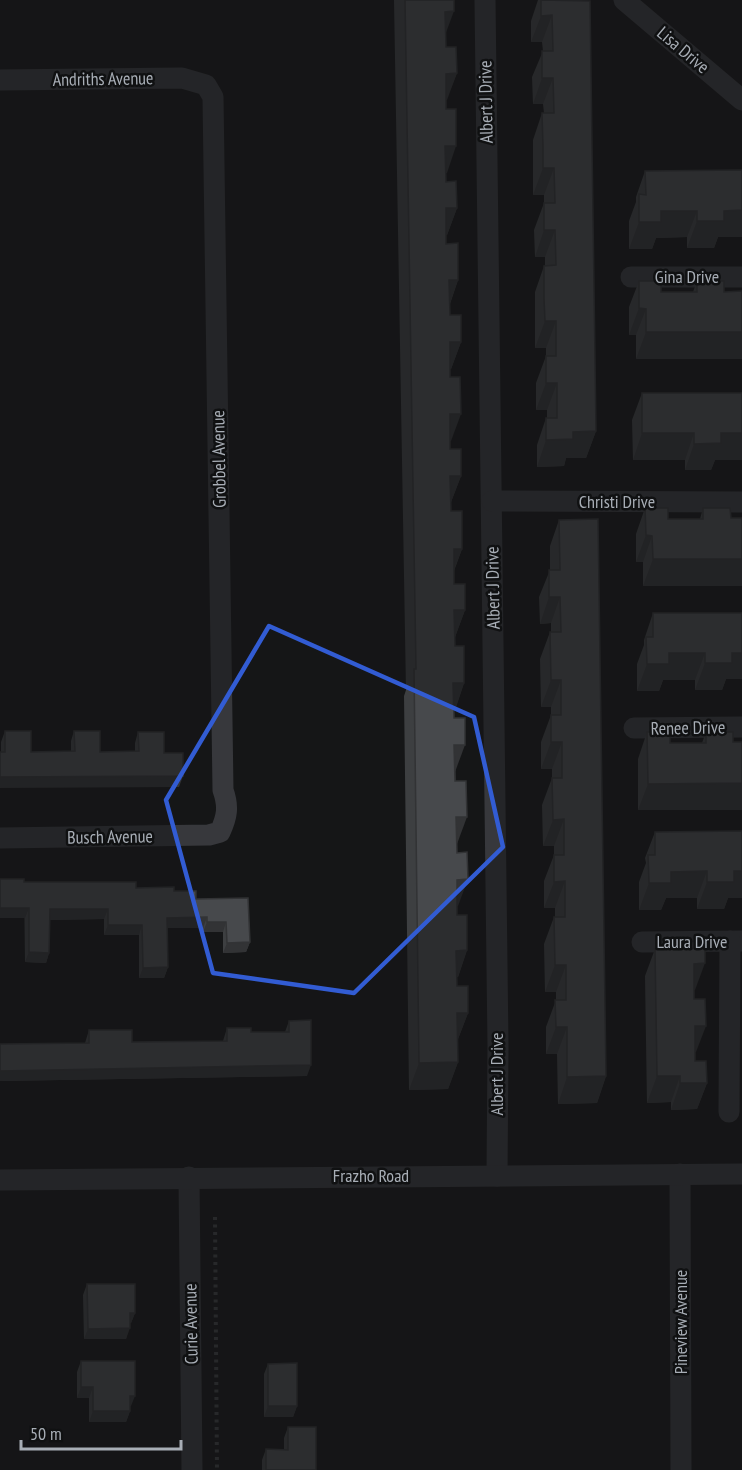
<svg xmlns="http://www.w3.org/2000/svg" width="742" height="1470" font-family="'PT Sans Narrow',sans-serif">
<rect width="100%" height="100%" fill="#151617"/>
<g fill="none" stroke-linecap="round" stroke-linejoin="round">
<!-- path -->
<polyline stroke="#3d3f42" stroke-width="4" stroke-dasharray="3 4.5" stroke-linecap="butt" points="215,1217 217,1470"/>
<!-- minor -->
<g stroke="#37383c" stroke-width="21">
<polyline points="485,0 498,1046 497,1176"/>
<polyline points="624,0 742,100"/>
<path d="M 0,80 L 182,78 L 206,85 L 213,97 L 223,790 C 229,807 227,817 220,832 L 209,835 L 0,838"/>
<polyline points="631,277 742,277"/>
<polyline points="492,501 742,502"/>
<polyline points="634,728 742,727"/>
<polyline points="642,942 742,941"/>
<polyline points="729,1112 730,941"/>
<polyline points="680,1174 681,1470"/>
<polyline points="189,1177 192,1470"/>
<polyline points="0,1180 742,1174"/>
</g>
</g>
<!-- wall -->
<g fill="#3d3f41">
<polygon points="394,0 454,0 445,35 446,47 457,73 446,100 447,173 446,173 446,182 457,208 447,235 446,235 446,244 458,280 450,304 450,315 461,342 451,369 450,369 451,441 450,441 450,449 461,476 451,502 451,511 462,549 454,571 454,584 465,610 455,637 455,646 464,683 455,710 454,710 457,853 468,879 457,906 457,915 467,950 458,977 457,977 457,986 468,1013 458,1039 457,1039 458,1062 448,1089 409,1090 404,696 406,690"/>
<polygon points="538,0 566,0 596,431 586,458 566,458 564,466 537,467 537,445 546,418 547,418 547,410 536,410 536,383 546,356 546,348 535,348 535,292 544,266 545,266 545,257 535,257 534,230 544,203 544,195 533,195 533,140 542,113 544,113 543,104 533,104 532,77 543,51 542,42 531,42 531,21"/>
<polygon points="742,170 742,237 718,237 714,248 687,248 687,237 656,238 652,249 629,249 629,221 636,202 636,197 645,171"/>
<polygon points="639,281 661,292 693,292 697,281 724,281 636,359 636,335 629,335 629,307"/>
<polygon points="642,393 742,393 742,460 715,460 711,470 685,470 685,460 633,460 632,420"/>
<polygon points="645,508 668,519 700,519 703,508 731,518 742,518 742,586 643,586 643,562 636,562 636,534"/>
<polygon points="559,520 606,1076 597,1103 558,1104 557,1054 546,1054 546,1027 556,1000 556,992 545,992 544,944 554,917 555,917 555,908 544,908 544,881 554,855 554,846 543,846 542,805 552,778 552,769 541,769 541,742 551,715 551,707 541,707 540,659 550,632 551,632 551,623 540,624 539,597 550,570 550,546"/>
<polygon points="653,613 742,613 742,679 726,679 722,690 695,690 695,680 663,680 659,691 637,691 637,664 644,645 644,640"/>
<polygon points="5,731 31,752 71,751 71,741 74,731 100,752 135,751 135,743 138,732 164,753 179,787 1,752 1,742"/>
<polygon points="647,732 670,743 702,743 706,732 733,742 742,742 742,810 638,810 638,759"/>
<polygon points="742,831 742,898 728,898 724,909 697,909 697,898 666,898 661,910 639,910 639,882 646,863 645,858 655,832"/>
<polygon points="24,882 174,891 196,899 248,898 250,942 246,952 223,953 223,932 203,932 203,928 167,928 168,967 164,978 139,978 139,935 104,935 104,919 50,920 49,953 46,963 25,962"/>
<polygon points="677,942 695,990 694,990 695,1061 707,1083 697,1109 671,1110 671,1102 647,1103 645,976 655,949 675,949"/>
<polygon points="289,1021 307,1076 0,1081 0,1044 85,1043 89,1030 132,1042 223,1041 227,1028 251,1032 285,1032"/>
<polygon points="87,1284 135,1313 131,1323 130,1323 126,1339 84,1339 83,1295"/>
<polygon points="81,1361 131,1406 130,1406 130,1411 126,1422 89,1422 89,1398 77,1398 77,1372"/>
<polygon points="268,1364 297,1406 293,1417 264,1417 264,1374"/>
<polygon points="288,1427 316,1470 262,1470 262,1460 266,1449 284,1450 284,1438"/>
</g>
<!-- shaded-wall -->
<g fill="#323335">
<polygon points="454,11 444,38 445,12"/>
<polygon points="552,15 542,42 531,42 541,16"/>
<polygon points="457,73 447,100 436,100 446,74"/>
<polygon points="542,78 553,78 543,104 533,104"/>
<polygon points="445,146 456,146 447,173 436,173"/>
<polygon points="543,168 554,168 544,195 533,195"/>
<polygon points="446,208 457,208 447,235 436,235"/>
<polygon points="742,210 742,237 718,237 714,248 687,248 697,221 724,211"/>
<polygon points="661,211 697,211 687,237 656,238 652,249 629,249 639,222"/>
<polygon points="544,230 555,230 545,257 535,257"/>
<polygon points="449,280 458,280 449,306"/>
<polygon points="639,308 646,309 636,335 629,335"/>
<polygon points="545,321 556,321 546,348 535,348"/>
<polygon points="646,332 742,332 742,359 636,359"/>
<polygon points="450,342 461,342 451,369 440,369"/>
<polygon points="546,383 557,383 547,410 536,410"/>
<polygon points="450,414 461,414 451,441 440,441"/>
<polygon points="596,431 586,458 566,458 564,466 537,467 546,440 573,432"/>
<polygon points="642,433 694,433 685,460 633,460"/>
<polygon points="721,433 742,433 742,460 715,460 711,470 685,470 694,444"/>
<polygon points="450,476 461,476 451,502 441,503"/>
<polygon points="646,535 652,536 643,562 636,562"/>
<polygon points="454,549 462,549 452,575"/>
<polygon points="653,559 742,559 742,586 643,586"/>
<polygon points="549,597 560,597 551,623 540,624"/>
<polygon points="454,610 465,610 455,637 445,637"/>
<polygon points="669,653 705,653 695,680 663,680 659,691 637,691 647,664"/>
<polygon points="732,653 742,653 742,679 726,679 722,690 695,690 705,663"/>
<polygon points="551,680 561,680 551,707 541,707"/>
<polygon points="453,683 464,683 455,710 444,710"/>
<polygon points="551,742 562,742 552,769 541,769"/>
<polygon points="454,745 465,745 455,772 444,772"/>
<polygon points="183,776 179,787 0,788 0,777"/>
<polygon points="742,783 742,810 638,810 648,784"/>
<polygon points="456,817 467,817 457,844 446,844"/>
<polygon points="564,819 554,846 543,846 553,820"/>
<polygon points="707,871 697,898 666,898 661,910 639,910 649,883 671,872"/>
<polygon points="734,871 742,871 742,898 728,898 724,909 697,909 707,882"/>
<polygon points="468,879 458,906 447,906 457,880"/>
<polygon points="565,881 555,908 544,908 554,882"/>
<polygon points="0,908 29,908 25,918 0,918"/>
<polygon points="50,909 108,909 104,919 46,920"/>
<polygon points="207,917 203,928 163,928 167,918"/>
<polygon points="207,922 226,922 223,932 203,932"/>
<polygon points="108,925 142,925 139,935 104,935"/>
<polygon points="250,942 246,952 223,953 227,943"/>
<polygon points="467,950 458,977 447,977 456,951"/>
<polygon points="29,952 49,953 46,963 25,962"/>
<polygon points="705,963 695,990 684,990 694,964"/>
<polygon points="555,965 566,965 556,992 545,992"/>
<polygon points="168,967 164,978 139,978 143,968"/>
<polygon points="457,1013 468,1013 458,1039 447,1039"/>
<polygon points="695,1026 706,1026 696,1052 685,1052"/>
<polygon points="556,1027 567,1027 557,1054 546,1054"/>
<polygon points="458,1062 448,1089 409,1090 419,1063"/>
<polygon points="311,1065 307,1076 0,1081 0,1071"/>
<polygon points="606,1076 597,1103 558,1104 567,1077"/>
<polygon points="657,1076 680,1076 671,1102 647,1103"/>
<polygon points="680,1083 707,1083 697,1109 671,1110"/>
<polygon points="130,1313 135,1313 131,1323 126,1323"/>
<polygon points="130,1328 126,1339 84,1339 88,1329"/>
<polygon points="81,1387 93,1387 89,1398 77,1398"/>
<polygon points="130,1396 135,1396 131,1406 126,1407"/>
<polygon points="268,1406 297,1406 293,1417 264,1417"/>
<polygon points="93,1411 130,1411 126,1422 89,1422"/>
</g>
<!-- building -->
<g fill="#47494c" stroke="#323335" stroke-width="1.5">
<polygon points="405,0 454,0 454,11 445,12 446,47 456,47 457,73 446,74 446,109 456,109 456,146 445,146 446,182 456,181 457,208 446,208 446,244 458,243 458,280 449,280 450,315 461,315 461,342 450,342 450,377 460,377 461,414 450,414 450,449 461,449 461,476 450,476 451,511 462,511 462,549 454,549 454,584 465,584 465,610 454,610 455,646 464,646 464,683 453,683 454,718 465,718 465,745 454,745 455,781 466,781 467,817 456,817 457,853 467,852 468,879 457,880 457,915 467,915 467,950 456,951 457,986 468,986 468,1013 457,1013 458,1062 419,1063 414,669 416,669"/>
<polygon points="541,0 590,1 596,431 573,432 573,439 546,440 546,418 557,418 557,383 546,383 546,356 556,356 556,321 545,321 544,299 544,266 556,265 555,230 544,230 544,203 555,203 554,168 543,168 543,147 542,113 554,113 553,78 542,78 542,51 553,51 552,15 541,16"/>
<polygon points="742,170 742,210 724,211 724,221 697,221 697,211 661,211 661,222 639,222 639,194 646,195 645,171"/>
<polygon points="639,281 661,281 661,292 697,292 697,281 724,281 724,292 742,291 742,332 646,332 646,309 639,308"/>
<polygon points="642,393 742,393 742,433 721,433 721,443 694,444 694,433 642,433"/>
<polygon points="645,508 668,508 668,519 703,519 703,508 730,508 731,518 742,518 742,559 653,559 652,536 646,535"/>
<polygon points="598,519 606,1076 567,1077 567,1027 556,1027 555,1000 566,1000 566,965 555,965 554,917 565,917 565,881 554,882 554,855 564,855 564,819 553,820 552,778 562,778 562,742 551,742 551,715 561,715 561,680 551,680 550,632 561,632 560,597 549,597 549,570 560,570 559,520"/>
<polygon points="653,613 742,613 742,653 732,653 732,663 705,663 705,653 669,653 669,664 647,664 646,637 653,637"/>
<polygon points="5,731 31,731 31,752 75,751 74,731 100,731 100,752 139,751 138,732 164,732 164,753 183,753 183,776 0,777 0,752 5,752"/>
<polygon points="647,732 670,732 670,743 706,743 706,732 733,732 733,742 742,742 742,783 648,784"/>
<polygon points="742,831 742,871 734,871 734,882 707,882 707,871 671,872 671,883 649,883 648,855 655,855 655,832"/>
<polygon points="0,879 24,879 24,882 136,882 136,888 174,887 174,891 196,891 196,899 248,898 250,942 227,943 226,922 207,922 207,917 167,918 168,967 143,968 142,925 108,925 108,909 50,909 49,953 29,952 29,908 0,908"/>
<polygon points="705,941 705,963 694,964 694,999 705,999 706,1026 695,1026 695,1061 706,1061 707,1083 680,1083 680,1076 657,1076 655,949 678,949 677,942"/>
<polygon points="311,1020 311,1065 0,1071 0,1044 89,1043 89,1030 132,1030 132,1042 227,1041 227,1028 251,1028 251,1032 289,1032 289,1021"/>
<polygon points="87,1284 135,1284 135,1313 130,1313 130,1328 88,1329"/>
<polygon points="81,1361 135,1361 135,1396 130,1396 130,1411 93,1411 93,1387 81,1387"/>
<polygon points="297,1363 297,1406 268,1406 268,1364"/>
<polygon points="288,1427 316,1427 316,1470 266,1470 266,1449 288,1450"/>
</g>
<!-- marked area -->
<path d="M0 0H742V1470H0ZM 269,626 L 474,717 L 503,847 L 354,993 L 213,973 L 166,800 Z" fill="#151617" fill-opacity=".55" fill-rule="evenodd"/>
<path fill="none" stroke="#325cd3" stroke-width="4.5" stroke-linejoin="round" d="M 269,626 L 474,717 L 503,847 L 354,993 L 213,973 L 166,800 Z"/>
<g text-anchor="middle" stroke-width="5" stroke-linejoin="round" paint-order="stroke">
<!-- street labels -->
<g font-size="18" fill="#a8aeb6" stroke="#101112">
<text transform="translate(683 50) rotate(40)" y="6">Lisa Drive</text>
<text transform="translate(103 79) rotate(-1)" y="6">Andriths Avenue</text>
<text transform="translate(486 102) rotate(-91)" y="6">Albert J Drive</text>
<text x="687" y="283">Gina Drive</text>
<text transform="translate(219 459) rotate(-91)" y="6">Grobbel Avenue</text>
<text x="617" y="508">Christi Drive</text>
<text transform="translate(493 588) rotate(-91)" y="6">Albert J Drive</text>
<text transform="translate(688 728) rotate(-1)" y="6">Renee Drive</text>
<text transform="translate(110 837) rotate(-1)" y="6">Busch Avenue</text>
<text x="692" y="948">Laura Drive</text>
<text transform="translate(497 1074) rotate(-90)" y="6">Albert J Drive</text>
<text x="371" y="1182">Frazho Road</text>
<text transform="translate(681 1322) rotate(-90)" y="6">Pineview Avenue</text>
<text transform="translate(191 1324) rotate(-91)" y="6">Curie Avenue</text>
</g>
</g>
<!-- scale -->
<path d="M21 1440v9h160v-9" fill="none" stroke="#a8aeb6" stroke-width="3"/>
<text x="30" y="1440" font-size="18" fill="#a8aeb6" stroke="#101112" stroke-width="4.5" paint-order="stroke">50 m</text>
</svg>
